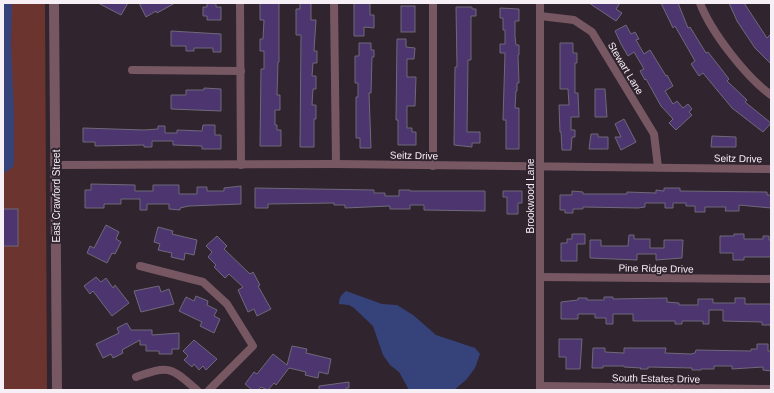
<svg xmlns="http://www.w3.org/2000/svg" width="774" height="393" font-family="Arial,sans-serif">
<rect width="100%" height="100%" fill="#30242f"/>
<!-- green -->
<polygon fill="#6b342e" points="3,3 45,3 47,390 3,390"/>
<!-- water -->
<g fill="#36437b">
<polygon points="3,3 11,3 12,7 11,43 14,113 14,161 13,167 3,174"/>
<path d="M 346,291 L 382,304 L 397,305 L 413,315 L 436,335 L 475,348 L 480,354 L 475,368 L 466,380 L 454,390 L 409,390 L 399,372 L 390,365 L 383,355 L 373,326 L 354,308 L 349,305 L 339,304 C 339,298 341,295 346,291 Z"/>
</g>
<!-- building -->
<g fill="#4d366f" stroke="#6f6979">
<polygon points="98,3 128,3 121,15"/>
<polygon points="139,3 175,3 157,13 156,11 146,17"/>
<polygon points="207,3 216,3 216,7 221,7 221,20 207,20 207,16 203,16 203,7 207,7"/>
<polygon points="260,3 279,3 279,62 278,62 277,95 280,95 280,110 275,110 275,125 277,125 277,130 281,130 281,146 260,146 261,69 264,69 264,51 260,51 260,39 263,39 264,20 260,20"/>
<polygon points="300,3 311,3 311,20 316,20 314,51 317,51 317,63 313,63 312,76 316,76 316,89 313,89 312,105 316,105 316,119 314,119 314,147 300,147 301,35 296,35 296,9 300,9"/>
<polygon points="354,3 370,3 370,15 374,15 374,28 364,27 364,36 354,36"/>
<polygon points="589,3 620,3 616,9 622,13 616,21"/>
<polygon points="661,3 678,3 688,28 690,27 706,53 708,52 729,79 727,81 747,100 745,102 771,123 763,132 732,108 703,73 699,76 691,64 695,61 675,26 673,28"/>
<polygon points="729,3 744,3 767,38 771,34 771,64 755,48 737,21"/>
<rect x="401" y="6" width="14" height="26"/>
<polygon points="456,7 472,7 472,9 476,9 476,16 471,16 471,60 468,60 467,132 480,132 480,143 472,143 472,147 454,145 455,67 457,67"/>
<polygon points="500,8 519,9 519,21 515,21 515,36 516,45 519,45 519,55 518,55 519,83 517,83 517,91 516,91 515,108 519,108 519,149 506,149 506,120 503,120 505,53 500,53 500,44 505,44 505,30 503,30 503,18 500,18"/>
<polygon points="626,25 631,34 635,32 639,39 636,40 644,54 650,50 666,76 667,75 673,86 665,91 673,104 677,101 683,108 688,104 692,109 689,112 692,115 676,130 669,123 673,119 661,106 646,79 645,80 640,71 644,69 634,52 628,56 621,44 615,31"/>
<polygon points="171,31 221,34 221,52 213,52 213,48 194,48 194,51 186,51 186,46 171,46"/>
<polygon points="397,39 406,39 406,47 415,48 414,59 407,59 407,77 416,77 415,106 407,106 407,128 412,128 412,132 416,132 416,145 398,145 398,120 396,120"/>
<polygon points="359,43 371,43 371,50 374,50 374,57 372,57 371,93 369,93 371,148 360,148 360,138 356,138 356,97 358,97 358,83 355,83 355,56 359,56"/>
<polygon points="560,43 573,43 573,53 577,53 577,63 575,63 575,93 578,93 579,117 571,117 571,130 575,130 575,137 572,137 571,150 562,150 561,132 560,132 559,105 569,105 568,89 560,89"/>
<polygon points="204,88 221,89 221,111 171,109 171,95 186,95 186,90 204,90"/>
<polygon points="595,89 605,89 607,117 595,117"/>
<polygon points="624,119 636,142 621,150 615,137 621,137 615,124"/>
<polygon points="203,125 215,125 215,135 221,135 221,149 202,149 202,146 173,145 173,141 152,141 152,147 144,147 144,145 95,146 95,142 83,142 83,128 144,130 158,129 158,126 165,126 165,133 177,133 177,130 202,131"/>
<polygon points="591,134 598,134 598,137 608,137 608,149 589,149"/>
<polygon points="712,136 736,137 736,147 711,147"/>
<polygon points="91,184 135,185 135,191 153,191 153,185 179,185 179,194 197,194 197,187 207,187 207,191 224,191 224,188 241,186 241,204 189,206 180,208 180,210 169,209 169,204 147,204 147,210 140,210 140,199 121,199 121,204 104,204 104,208 85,208 85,190 91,190"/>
<polygon points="255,188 374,190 374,193 385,193 385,196 399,196 399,190 410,190 410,191 485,191 485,211 424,210 424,205 410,205 410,209 390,209 390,206 345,208 345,205 334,205 334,203 268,204 268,208 255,208"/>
<polygon points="664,188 680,188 680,191 767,192 767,195 771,195 771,208 739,205 739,211 725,211 726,207 705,207 705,212 695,212 695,206 686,206 686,203 673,203 673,208 665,208 665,203 645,203 645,207 638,208 583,207 583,209 573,209 573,213 565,213 565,210 560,210 560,195 572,195 572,191 583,192 583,194 627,194 627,192 656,193 656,190 664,191"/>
<polygon points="503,191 522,191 522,203 518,203 518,214 507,214 507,197 503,197"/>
<rect x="3" y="209" width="15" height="37"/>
<polygon points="106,225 119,232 116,239 121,242 115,254 112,253 107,263 87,253 90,246 94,248"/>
<polygon points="158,227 173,231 172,234 197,240 194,255 185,253 184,260 171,257 172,253 158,250 160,244 154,242"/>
<polygon points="572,234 585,234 585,244 577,244 577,261 561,261 561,243 567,243 567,239 572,239"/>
<polygon points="734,234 744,234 744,239 763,239 763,236 769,236 769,240 771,240 771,257 744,257 744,260 733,260 733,253 720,253 720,236 734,236"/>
<polygon points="629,235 634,235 634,239 650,239 650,248 664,248 664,240 683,240 682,258 656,260 656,254 637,254 637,260 590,258 590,240 601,240 601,246 628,246"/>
<polygon points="217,236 227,246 224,249 250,274 253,272 260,285 258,286 271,309 257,316 254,309 248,312 238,290 243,287 229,274 225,278 214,267 216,265 208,257 212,252 206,246"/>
<polygon points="96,277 101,282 106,278 113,288 115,285 129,303 112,316 93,291 90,294 84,286"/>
<polygon points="159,286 161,292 169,289 174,304 141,312 134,291"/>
<polygon points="196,296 208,301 207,305 217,310 214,316 220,319 214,333 200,326 202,322 179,311 186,297 194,301"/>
<polygon points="604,297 613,297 613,299 667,298 667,302 679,303 679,305 698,305 698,299 713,299 713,303 735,303 735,298 745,298 745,304 771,304 771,321 770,325 762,325 762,322 723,321 723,310 709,310 709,324 703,324 703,321 682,321 682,324 675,324 675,321 633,321 633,314 613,314 613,324 606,324 606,318 595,318 595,314 578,314 578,319 561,319 561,302 578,300 578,298 587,298 587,300 604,300"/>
<polygon points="127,323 131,330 152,330 152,335 179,333 179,349 172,349 172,354 159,354 159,351 146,351 146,345 140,345 140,340 122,350 123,353 113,358 111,354 103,358 96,344 119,333 117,328"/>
<polygon points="559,339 582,339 580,369 566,369 566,357 559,357"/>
<polygon points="194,340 217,359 206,370 203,366 199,370 194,364 192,367 184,360 188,356 183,351"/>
<polygon points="757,344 768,344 768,351 771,351 771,371 763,370 763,367 732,369 732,366 714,366 714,369 701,369 701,370 692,370 692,368 648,367 648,369 640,369 641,368 624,367 624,366 603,366 603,368 592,368 593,348 605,348 605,352 624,353 624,348 666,348 665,353 691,354 695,353 696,350 751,351 751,349 757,349"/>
<polygon points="292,346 307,349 306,353 331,359 328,374 319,372 318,378 305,375 306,372 289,368 276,385 274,383 268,390 261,387 258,390 252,390 245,384 254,372 257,374 273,354 287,365"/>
<polygon points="349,382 349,388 346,388 346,390 319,390 319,386"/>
</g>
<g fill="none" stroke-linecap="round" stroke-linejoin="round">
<!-- minor -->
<g stroke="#775862" stroke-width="8">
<polyline points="240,3 241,165"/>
<polyline points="334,3 336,164"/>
<path d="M 700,3 C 711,32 746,77 771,95"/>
<polyline points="540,16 574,20 592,32 654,134 658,167"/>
<polyline points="132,70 241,71"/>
<polyline points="56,165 336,164 771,169"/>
<polyline points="433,166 433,3"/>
<polyline points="140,266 203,282 227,304 253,346 209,390"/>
<polyline points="540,277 771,279"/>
<path d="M 136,377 C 170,365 170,367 197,390"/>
<polyline points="540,386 771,389"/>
<polyline points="540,390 540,3"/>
</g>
<!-- tertiary -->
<polyline stroke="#775862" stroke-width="10" points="54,3 57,390"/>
</g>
<g text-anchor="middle" stroke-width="4" stroke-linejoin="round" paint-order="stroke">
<!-- street labels -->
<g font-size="10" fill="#f7eff6" stroke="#30242f">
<text transform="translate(626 68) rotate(59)" y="4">Stewart Lane</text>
<text transform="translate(414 155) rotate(1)" y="4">Seitz Drive</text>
<text transform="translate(738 158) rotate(1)" y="4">Seitz Drive</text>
<text transform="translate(56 196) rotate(-90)" y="4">East Crawford Street</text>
<text transform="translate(530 196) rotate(-90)" y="4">Brookwood Lane</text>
<text transform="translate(656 268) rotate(1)" y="4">Pine Ridge Drive</text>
<text transform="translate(656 378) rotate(1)" y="4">South Estates Drive</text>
</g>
</g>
<!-- border -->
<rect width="774" height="393" fill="none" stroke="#f7eff6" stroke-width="8"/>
</svg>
